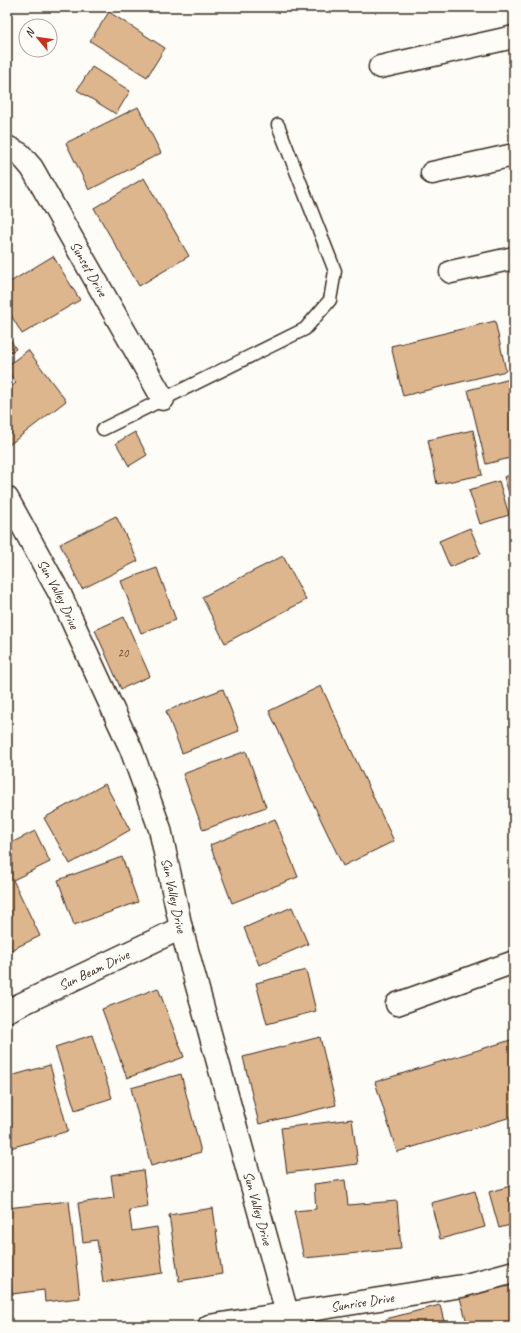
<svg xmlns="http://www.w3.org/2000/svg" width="521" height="1333" font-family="Caveat,sans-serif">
<rect width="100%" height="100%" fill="#fdfcf7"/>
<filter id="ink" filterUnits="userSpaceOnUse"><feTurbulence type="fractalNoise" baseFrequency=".025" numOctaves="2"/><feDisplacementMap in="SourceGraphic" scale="8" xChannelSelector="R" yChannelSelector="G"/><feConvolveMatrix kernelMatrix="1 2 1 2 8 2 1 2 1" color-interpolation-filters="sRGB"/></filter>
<g filter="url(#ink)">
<!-- building -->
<g fill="#deb68e" stroke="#3b2a1e">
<polygon points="109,12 165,48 147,77 90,41"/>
<polygon points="92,67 130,91 116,114 77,90"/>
<polygon points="138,107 161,153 89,190 66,143"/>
<polygon points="144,178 189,256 139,286 94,208"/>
<polygon points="53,256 80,300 22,334 7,308 7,284"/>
<polygon points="495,321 506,371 403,396 391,346"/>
<polygon points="7,334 16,349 7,354"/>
<polygon points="28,350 66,401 9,445 7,443 7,390 16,383 7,370 7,366"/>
<polygon points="514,378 514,457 486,464 468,390"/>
<polygon points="473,430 482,475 437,484 428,440"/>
<polygon points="135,432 147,455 129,466 116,443"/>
<polygon points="514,474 514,509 504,477"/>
<polygon points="499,481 509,515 480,524 469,490"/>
<polygon points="116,516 138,561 82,589 60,544"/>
<polygon points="470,528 481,554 450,567 439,541"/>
<polygon points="283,556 306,600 225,643 202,597"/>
<polygon points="157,568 176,620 141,633 121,581"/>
<polygon points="124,617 150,676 121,689 95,630"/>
<polygon points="321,686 394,841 343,866 269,711"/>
<polygon points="223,689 239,731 182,753 166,711"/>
<polygon points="246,751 266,807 203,830 183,774"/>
<polygon points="105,784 130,830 70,864 44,818"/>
<polygon points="275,819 298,877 232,903 210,845"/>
<polygon points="35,831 50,862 13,880 40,936 7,952 7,845"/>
<polygon points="122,857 138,902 74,925 58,880"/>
<polygon points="292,907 308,944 259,965 244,928"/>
<polygon points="306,970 316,1011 267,1024 256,983"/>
<polygon points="158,988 184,1057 127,1078 102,1009"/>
<polygon points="92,1035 112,1098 75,1110 55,1047"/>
<polygon points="320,1037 336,1105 259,1124 243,1057"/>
<polygon points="514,1039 514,1116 397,1152 375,1082"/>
<polygon points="50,1065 68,1131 7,1149 7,1077"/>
<polygon points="181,1074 201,1152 151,1166 131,1088"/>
<polygon points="352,1119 358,1164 287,1173 281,1128"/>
<polygon points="143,1170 148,1207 129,1210 132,1231 157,1227 163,1273 103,1282 97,1240 83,1242 78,1203 114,1198 111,1175"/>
<polygon points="345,1180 348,1205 397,1201 401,1249 304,1258 294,1211 316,1209 314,1184"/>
<polygon points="514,1185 514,1224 499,1228 489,1192"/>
<polygon points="475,1191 485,1227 440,1239 431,1203"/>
<polygon points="69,1201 80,1298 45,1302 44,1290 12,1294 7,1249 7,1208"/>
<polygon points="213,1208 222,1274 179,1281 169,1215"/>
<polygon points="514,1281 514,1326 468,1326 460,1298"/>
<polygon points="440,1305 445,1326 387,1326 386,1319"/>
<polygon points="374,1323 375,1326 358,1326"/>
</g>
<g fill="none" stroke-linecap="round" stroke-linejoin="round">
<defs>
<polyline id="lane" points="103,429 305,329 330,300 335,271 278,125"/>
<g id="street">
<polyline points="380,67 514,37"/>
<path id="s1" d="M 7,147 L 20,154 L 32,168 L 163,399"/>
<polyline points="432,173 514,155"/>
<polyline points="451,272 514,258"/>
<path id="s2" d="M 7,498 L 60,594 L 90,660 L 131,749 L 160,829 L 181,928 L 287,1313"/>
<polyline points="397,1004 514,962"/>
<path id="s3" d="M 7,1011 L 181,928"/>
<path id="s4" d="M 209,1326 L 462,1286 L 514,1272"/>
</g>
</defs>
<!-- lane casing -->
<use href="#lane" stroke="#3b2a1e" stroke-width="15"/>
<!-- street casing -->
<use href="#street" stroke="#3b2a1e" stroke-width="25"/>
<!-- lane -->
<use href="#lane" stroke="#fdfcf7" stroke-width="12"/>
<!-- street -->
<use href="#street" stroke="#fdfcf7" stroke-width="22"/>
</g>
</g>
<g text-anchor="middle" stroke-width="3" stroke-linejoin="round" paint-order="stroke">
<!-- number labels -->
<g font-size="12" fill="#644d3a">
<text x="123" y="657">20</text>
</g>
<!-- street labels -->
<g font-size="14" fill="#3b2a1e" stroke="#fdfcf7">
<text dy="5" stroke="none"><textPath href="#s1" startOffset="149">Sunset Drive</textPath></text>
<text dy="5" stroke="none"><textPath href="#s2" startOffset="109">Sun Valley Drive</textPath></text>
<text dy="5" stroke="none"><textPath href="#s2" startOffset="433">Sun Valley Drive</textPath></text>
<text dy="5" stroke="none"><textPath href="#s3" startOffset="96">Sun Beam Drive</textPath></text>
<text dy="5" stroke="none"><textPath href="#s2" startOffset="757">Sun Valley Drive</textPath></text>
<text dy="5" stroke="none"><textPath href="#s4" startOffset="155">Sunrise Drive</textPath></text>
</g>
</g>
<!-- margin -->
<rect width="521" height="1333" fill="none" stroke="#fdfcf7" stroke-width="24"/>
<rect x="12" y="12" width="497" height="1309" fill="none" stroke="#3b2a1e" stroke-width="1.5" filter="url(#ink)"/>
<!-- north arrow -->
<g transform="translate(38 38) rotate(299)"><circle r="19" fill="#fdfcf7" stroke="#afa8a0"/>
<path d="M0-3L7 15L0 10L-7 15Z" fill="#c8321e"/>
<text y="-6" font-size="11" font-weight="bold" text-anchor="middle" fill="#3b2a1e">N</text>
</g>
</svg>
